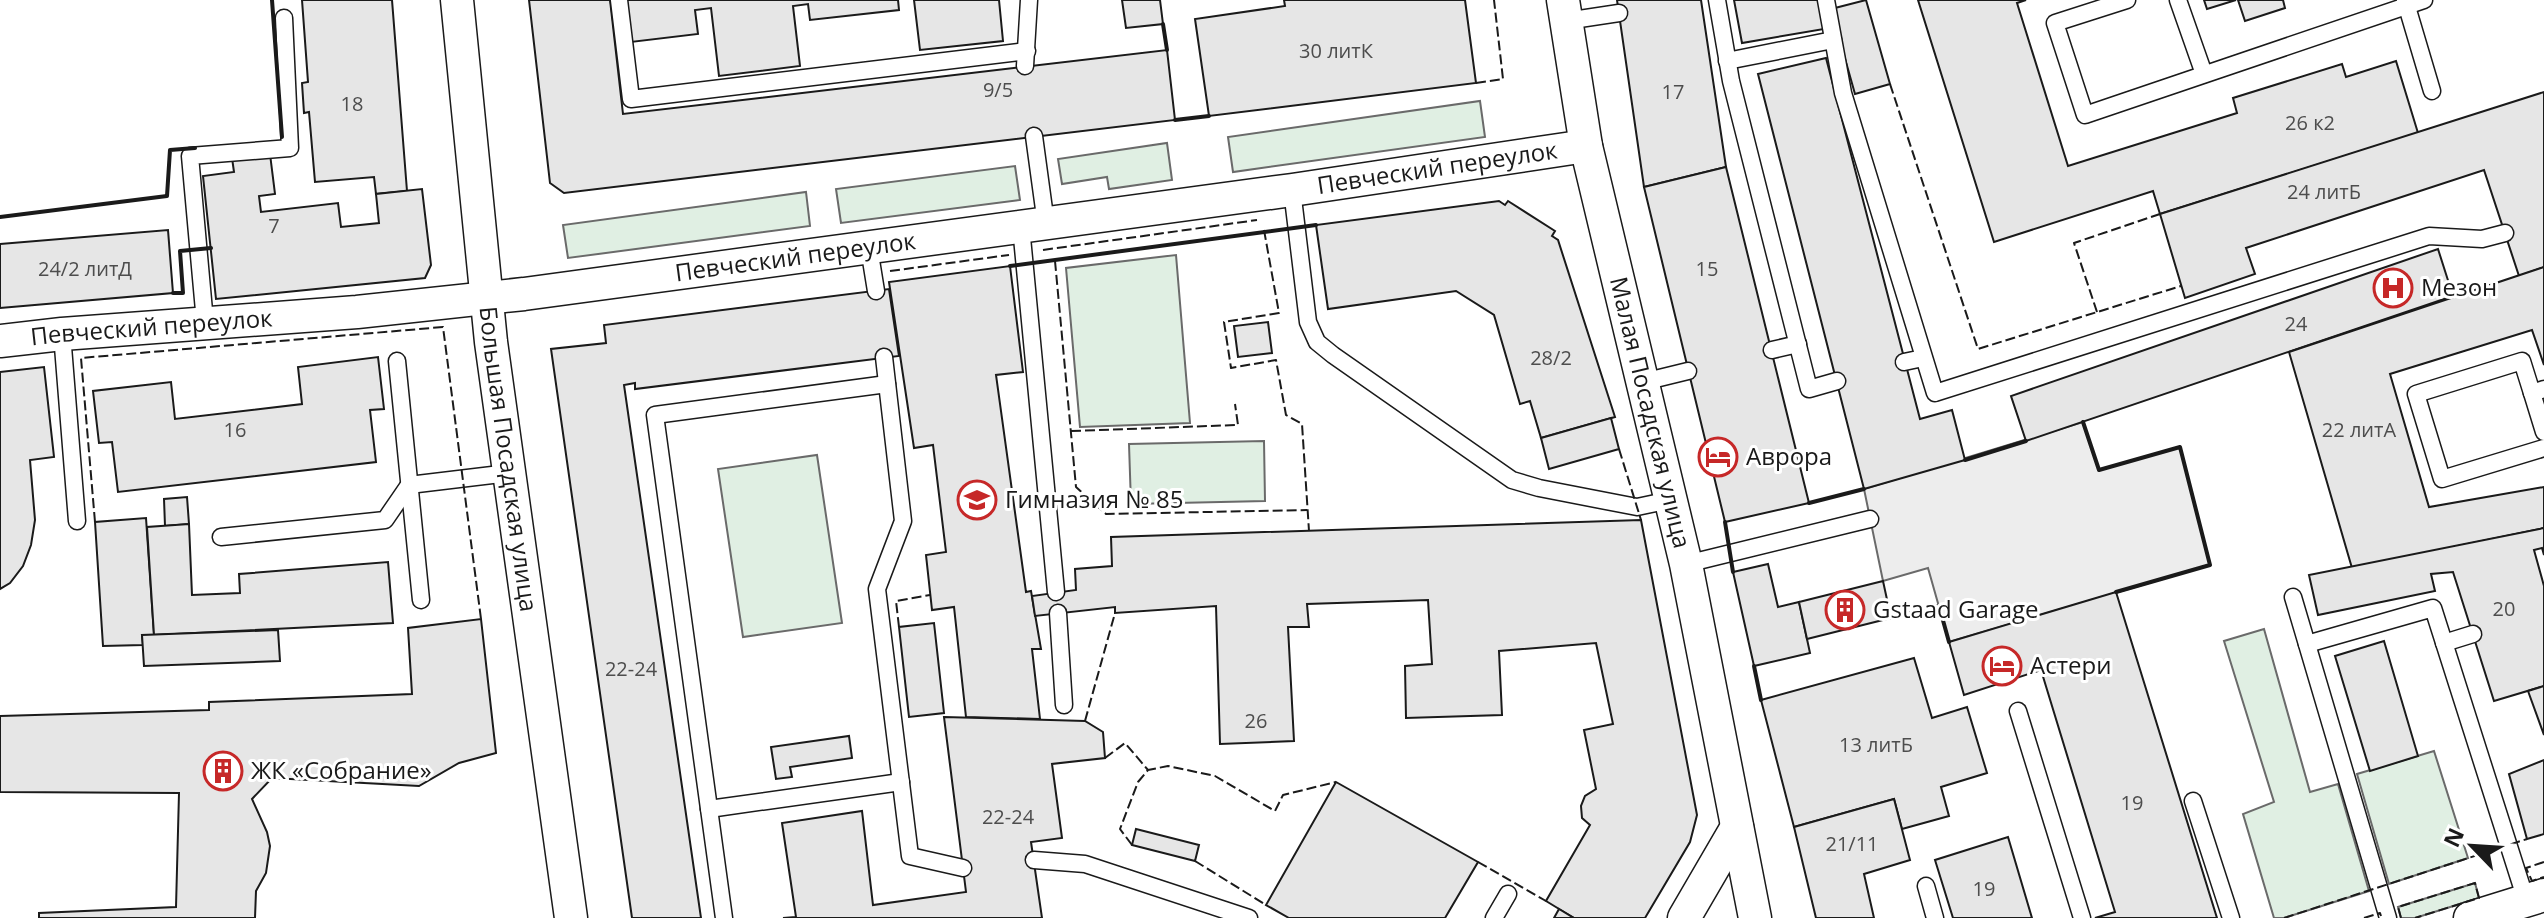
<svg xmlns="http://www.w3.org/2000/svg" width="2544" height="918" font-family="'Open Sans',sans-serif">
<rect width="100%" height="100%" fill="#fff"/>
<!-- green -->
<g fill="#e0efe3" stroke="#6a6a6a" stroke-width="2">
<polygon points="1480,101 1485,137 1233,172 1228,137"/>
<polygon points="1167,143 1172,180 1109,189 1107,177 1062,184 1058,159"/>
<polygon points="1015,166 1020,200 841,223 836,189"/>
<polygon points="806,192 810,226 568,258 563,225"/>
<polygon points="1176,255 1190,423 1080,427 1066,268"/>
<polygon points="1264,441 1265,501 1131,504 1129,444"/>
<polygon points="817,455 842,623 743,637 718,469"/>
<polygon points="2264,629 2310,792 2338,784 2369,891 2284,918 2274,918 2243,814 2274,802 2224,641"/>
<polygon points="2434,751 2468,858 2389,884 2357,774"/>
<polygon points="2475,883 2479,898 2415,918 2401,918 2398,907"/>
</g>
<!-- parking -->
<polygon fill="#ededed" stroke="#6a6a6a" stroke-width="2" points="2083,422 2099,470 2180,447 2210,565 1949,642 1928,568 1883,581 1864,489"/>
<!-- building -->
<g fill="#e6e6e6" stroke="#1a1a1a" stroke-width="2">
<polygon points="302,0 392,0 407,191 376,194 374,177 315,182 309,112 304,113 302,83 308,82"/>
<polygon points="529,0 610,0 623,114 1167,50 1175,120 564,193 550,183"/>
<polygon points="626,0 898,0 899,10 810,20 808,4 793,6 800,66 719,76 711,8 695,10 698,34 631,42"/>
<polygon points="914,0 999,0 1003,41 920,50"/>
<polygon points="1122,0 1160,0 1163,24 1126,28"/>
<polygon points="1284,0 1465,0 1476,83 1209,116 1195,19 1285,6"/>
<polygon points="1617,0 1701,0 1726,167 1644,187"/>
<polygon points="1734,0 1819,0 1824,29 1742,43"/>
<polygon points="1866,0 1890,84 1855,94 1831,9"/>
<polygon points="1918,0 2026,0 2017,3 2068,166 2237,113 2233,98 2342,64 2346,77 2396,61 2418,133 2160,214 2153,191 1994,242"/>
<polygon points="2204,0 2236,0 2207,9"/>
<polygon points="2238,0 2283,0 2285,8 2245,21"/>
<polygon points="1826,58 1920,419 1952,410 1965,460 1864,489 1758,74"/>
<polygon points="2544,92 2544,267 2519,276 2484,170 2246,248 2255,274 2185,298 2160,214"/>
<polygon points="270,154 275,194 259,196 261,212 338,203 341,227 379,223 376,194 422,189 431,265 425,278 216,299 203,176 234,172 232,158"/>
<polygon points="1726,167 1809,503 1725,522 1644,187"/>
<polygon points="1499,201 1505,205 1508,201 1555,231 1552,236 1558,240 1615,417 1541,438 1530,401 1520,404 1494,315 1456,291 1328,309 1316,225"/>
<polygon points="168,230 173,293 0,308 0,244"/>
<polygon points="2438,249 2453,296 2026,441 2011,396"/>
<polygon points="1010,266 1023,372 996,375 1026,592 1031,591 1041,649 1032,649 1040,719 966,717 954,607 932,610 926,555 946,552 933,445 914,448 889,282"/>
<polygon points="2544,267 2544,365 2532,330 2390,374 2429,507 2544,487 2544,528 2352,568 2289,352"/>
<polygon points="889,289 899,356 635,389 635,383 624,385 701,918 632,918 551,349 606,343 604,325"/>
<polygon points="1268,322 1272,353 1238,357 1234,326"/>
<polygon points="378,357 384,409 370,410 376,462 118,492 112,442 99,443 93,391 171,382 175,419 302,404 298,367"/>
<polygon points="44,367 54,457 30,460 35,520 31,545 23,566 10,583 0,589 0,372"/>
<polygon points="1611,418 1619,449 1549,469 1541,438"/>
<polygon points="187,497 189,524 165,526 164,499"/>
<polygon points="146,518 154,635 142,635 143,645 103,646 95,522"/>
<polygon points="1641,520 1697,815 1690,842 1645,918 1574,918 1546,901 1590,825 1582,818 1581,806 1585,796 1596,789 1584,730 1613,724 1596,643 1499,651 1502,715 1406,718 1405,666 1432,664 1428,600 1307,604 1309,627 1288,627 1294,741 1220,744 1216,606 1115,613 1115,607 1035,616 1032,596 1076,590 1075,569 1112,566 1111,537"/>
<polygon points="189,524 192,595 240,593 239,574 388,562 393,623 154,635 147,527"/>
<polygon points="2544,528 2544,555 2542,548 2534,550 2544,586 2544,686 2494,701 2453,572 2431,574 2435,591 2318,615 2309,575"/>
<polygon points="1768,564 1778,607 1799,602 1810,653 1754,666 1733,572"/>
<polygon points="1883,581 1891,618 1807,639 1799,602"/>
<polygon points="2116,592 2217,918 2095,918 2115,912 2041,670 1964,695 1949,642"/>
<polygon points="481,619 496,753 459,763 419,786 272,778 252,799 267,832 270,846 266,873 256,891 255,918 39,918 39,913 176,907 179,793 0,792 0,716 209,710 209,702 412,694 408,628"/>
<polygon points="934,623 944,713 909,717 899,627"/>
<polygon points="278,630 280,661 144,666 142,635"/>
<polygon points="2384,641 2418,756 2370,771 2335,656"/>
<polygon points="1914,658 1932,718 1967,707 1987,773 1941,787 1949,816 1902,829 1894,799 1794,827 1761,700"/>
<polygon points="2544,686 2544,735 2528,691"/>
<polygon points="944,717 1085,721 1103,732 1105,758 1052,764 1062,838 1031,842 1042,918 783,918 796,917 782,823 862,811 873,905 966,892"/>
<polygon points="849,736 852,758 790,767 792,777 776,779 771,747"/>
<polygon points="2544,760 2544,834 2527,839 2509,774"/>
<polygon points="1336,782 1478,862 1445,918 1289,918 1266,905"/>
<polygon points="1894,799 1910,860 1864,874 1874,918 1816,918 1794,827"/>
<polygon points="1136,829 1199,845 1195,861 1132,845"/>
<polygon points="2008,837 2032,918 1953,918 1935,860"/>
<polygon points="1559,909 1574,918 1554,918"/>
</g>
<g fill="none" stroke-linecap="round" stroke-linejoin="round">
<defs>
<g id="lane">
<polyline points="619,0 631,99 1027,51"/>
<polyline points="1717,0 1731,81 1809,389 1837,381"/>
<polyline points="1826,0 1843,93 1935,393 2429,236 2482,239 2505,233"/>
<polyline points="2127,0 2055,23 2085,115 2424,0"/>
<polyline points="2178,0 2204,74"/>
<polyline points="2405,0 2432,91"/>
<polyline points="1566,21 1619,13"/>
<polyline points="1727,61 1833,40"/>
<polyline points="1025,66 1029,0"/>
<polyline points="1034,136 1046,224"/>
<polyline points="1292,190 1308,322 1317,342 1333,355 1512,480 1539,488 1637,507 1670,500"/>
<polyline points="1021,227 1056,592"/>
<polyline points="869,248 876,291"/>
<polyline points="205,322 190,156 290,148 284,18"/>
<polyline points="62,334 77,521"/>
<polyline points="1772,350 1798,344"/>
<polyline points="884,357 903,521 877,589 910,856 963,868"/>
<polyline points="397,361 421,600"/>
<polyline points="1904,362 1923,358"/>
<polyline points="1643,382 1688,371"/>
<polyline points="2544,389 2532,393 2522,361 2416,394 2442,479 2544,448"/>
<polyline points="2532,393 2544,432"/>
<polyline points="221,537 385,520 409,485 509,473"/>
<polyline points="1686,564 1870,519"/>
<polyline points="2293,597 2388,918"/>
<polyline points="1058,613 1064,705"/>
<polyline points="2444,643 2473,634"/>
<polyline points="2307,644 2433,608 2526,900"/>
<polyline points="2018,711 2082,918"/>
<polyline points="2193,801 2231,918"/>
<polyline points="709,809 901,782"/>
<polyline points="1034,860 1085,864 1249,918"/>
<polyline points="1926,886 1935,918"/>
<polyline points="724,918 655,415 887,384"/>
<polyline points="1494,918 1508,894"/>
</g>
<g id="street">
<path id="s1" d="M 457,0 L 491,342 L 571,918"/>
<path id="s2" d="M 1563,0 L 1586,146 L 1686,564 L 1755,918"/>
<path id="s3" d="M 0,341 L 62,334 L 357,312 L 524,294 L 1292,190 L 1586,146"/>
<polyline points="1684,918 1737,827"/>
<polyline points="2470,918 2544,895"/>
</g>
</defs>
<!-- lane casing -->
<use href="#lane" stroke="#1a1a1a" stroke-width="19"/>
<!-- street casing -->
<use href="#street" stroke="#1a1a1a" stroke-width="35"/>
<!-- lane -->
<use href="#lane" stroke="#fff" stroke-width="16"/>
<!-- street -->
<use href="#street" stroke="#fff" stroke-width="32"/>
<!-- fence -->
<g stroke="#1a1a1a" stroke-width="2" stroke-dasharray="10 4" stroke-linecap="butt">
<polyline points="1476,83 1503,79 1494,0"/>
<polyline points="1890,84 1978,349 2181,286"/>
<polyline points="1264,230 1279,313 1224,322 1231,368 1276,360 1286,415 1302,424 1309,531"/>
<polyline points="1043,250 1257,220"/>
<polyline points="1055,261 1076,487 1106,514 1307,510"/>
<polyline points="890,271 1009,255"/>
<polyline points="2097,312 2074,243 2160,214"/>
<polyline points="1071,431 1238,425 1235,404"/>
<polyline points="1619,449 1641,520"/>
<polyline points="95,522 81,358 443,327 481,619"/>
<polyline points="899,627 896,601 930,595"/>
<polyline points="1085,721 1115,613"/>
<polyline points="1105,758 1125,743 1148,770"/>
<polyline points="1132,845 1120,829 1138,782 1148,770 1168,766 1215,776 1275,811 1283,795 1336,782"/>
<polyline points="1195,861 1266,905"/>
<polyline points="1478,862 1546,901"/>
<polyline points="2544,862 2526,868 2532,881 2544,877"/>
<polyline points="2284,918 2527,839"/>
<polyline points="2364,918 2380,913 2381,916"/>
<polyline points="2401,918 2398,907 2475,883 2479,898 2415,918"/>
</g>
<!-- wall -->
<g stroke="#1a1a1a" stroke-width="4">
<polyline points="272,0 282,137"/>
<polyline points="1163,24 1167,50"/>
<polyline points="1175,120 1209,116"/>
<polyline points="0,217 167,196 170,150 195,148"/>
<polyline points="1010,266 1316,225"/>
<polyline points="173,293 183,293 180,251 211,248"/>
<polyline points="2083,422 2099,470 2180,447 2210,565 2116,592"/>
<polyline points="1965,460 2026,441"/>
<polyline points="1809,503 1864,489"/>
<polyline points="1725,522 1733,572"/>
<polyline points="1891,618 1939,606 1949,642"/>
<polyline points="1754,666 1761,700"/>
</g>
</g>
<!-- icons -->
<defs>
<symbol id="hospital-ring" viewBox="-11 -11 22 22"><circle r="9.5" fill="#fff" stroke="#c62828" stroke-width="1.5"/><path d="M-5-5h3v3.5h4V-5h3V5h-3V1.5h-4V5h-3Z" fill="#c62828"/></symbol>
<symbol id="hotel-ring" viewBox="-11 -11 22 22"><circle r="9.5" fill="#fff" stroke="#c62828" stroke-width="1.5"/><path d="M-6-4.5h1.5V1H6V5H4.5V3h-9V5H-6ZM-4 0a1.8 1.8 0 1 1 3.6 0ZM.5 0V-2.5h3Q6-2.5 6 0Z" fill="#c62828"/></symbol>
<symbol id="school-ring" viewBox="-11 -11 22 22"><circle r="9.5" fill="#fff" stroke="#c62828" stroke-width="1.5"/><path d="M0-5L7-2L0 1L-7-2ZM-4 1L0 2.5L4 1V4Q0 6-4 4Z" fill="#c62828"/></symbol>
<symbol id="building-ring" viewBox="-11 -11 22 22"><circle r="9.5" fill="#fff" stroke="#c62828" stroke-width="1.5"/><path d="M-4-6H4V6H1V3H-1V6H-4ZM-2.5-4.3h1.7v1.8h-1.7ZM.8-4.3h1.7v1.8H.8ZM-2.5-1h1.7V.8h-1.7ZM.8-1h1.7V.8H.8Z" fill="#c62828"/></symbol>
</defs>
<g fill-rule="evenodd">
<use href="#hospital-ring" x="2371" y="266" width="44" height="44"/>
<use href="#hotel-ring" x="1696" y="435" width="44" height="44"/>
<use href="#school-ring" x="955" y="478" width="44" height="44"/>
<use href="#building-ring" x="1823" y="588" width="44" height="44"/>
<use href="#hotel-ring" x="1980" y="644" width="44" height="44"/>
<use href="#building-ring" x="201" y="749" width="44" height="44"/>
</g>
<g text-anchor="middle" stroke-width="6" stroke-linejoin="round" paint-order="stroke">
<!-- number labels -->
<g font-size="20" fill="#4d4d4d">
<text x="1336" y="58">30 литК</text>
<text x="998" y="97">9/5</text>
<text x="1673" y="99">17</text>
<text x="352" y="111">18</text>
<text x="2310" y="130">26 к2</text>
<text x="2324" y="199">24 литБ</text>
<text x="274" y="233">7</text>
<text x="85" y="276">24/2 литД</text>
<text x="1707" y="276">15</text>
<text x="2296" y="331">24</text>
<text x="1551" y="365">28/2</text>
<text x="235" y="437">16</text>
<text x="2359" y="437">22 литА</text>
<text x="2504" y="616">20</text>
<text x="631" y="676">22-24</text>
<text x="1256" y="728">26</text>
<text x="1876" y="752">13 литБ</text>
<text x="2132" y="810">19</text>
<text x="1008" y="824">22-24</text>
<text x="1852" y="851">21/11</text>
<text x="1984" y="896">19</text>
</g>
<!-- street labels -->
<g font-size="24" fill="#1a1a1a" stroke="#fff">
<text dy="8" stroke="none"><textPath href="#s3" startOffset="1448">Певческий переулок</textPath></text>
<text dy="8" stroke="none"><textPath href="#s3" startOffset="800">Певческий переулок</textPath></text>
<text dy="8" stroke="none"><textPath href="#s3" startOffset="152">Певческий переулок</textPath></text>
<text dy="8" stroke="none"><textPath href="#s2" startOffset="422">Малая Посадская улица</textPath></text>
<text dy="8" stroke="none"><textPath href="#s1" startOffset="462">Большая Посадская улица</textPath></text>
</g>
<!-- poi labels -->
<g font-size="24" fill="#1a1a1a" stroke="#fff" text-anchor="start">
<text x="2421" y="296">Мезон</text>
<text x="1746" y="465">Аврора</text>
<text x="1005" y="508">Гимназия № 85</text>
<text x="1873" y="618">Gstaad Garage</text>
<text x="2030" y="674">Астери</text>
<text x="251" y="779">ЖК «Собрание»</text>
</g>
</g>
<!-- north arrow -->
<g transform="translate(2472 846) rotate(295)" stroke="#ffffff" stroke-width="6" paint-order="stroke">
<path d="M0-6L14 30L0 20L-14 30Z" fill="#1a1a1a"/>
<text y="-12" font-size="22" font-weight="bold" text-anchor="middle" fill="#1a1a1a">N</text>
</g>
</svg>
